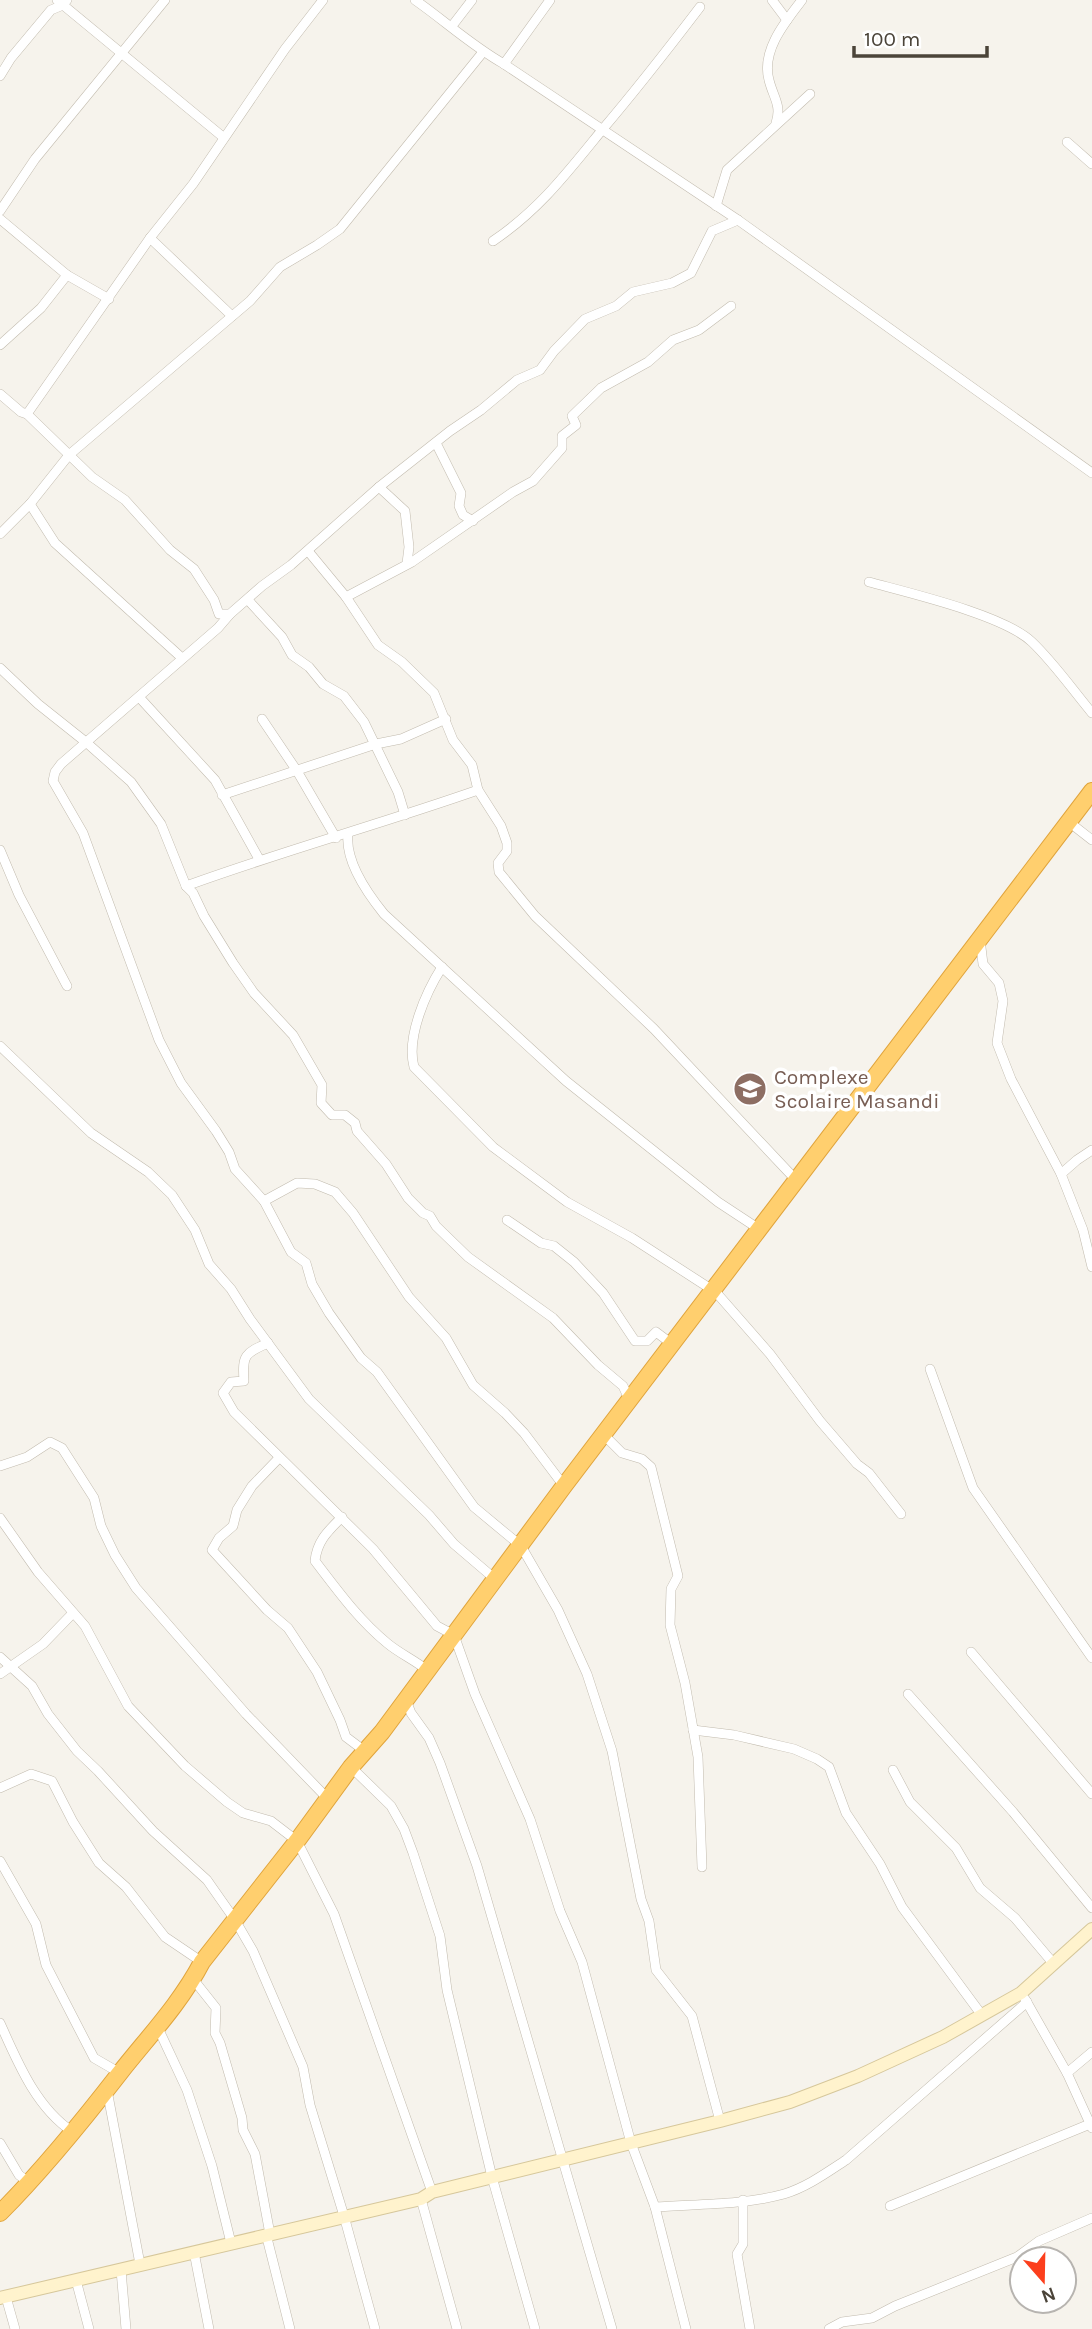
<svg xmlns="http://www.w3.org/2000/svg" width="1092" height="2329" font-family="Karla,sans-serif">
<rect width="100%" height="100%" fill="#f6f3ec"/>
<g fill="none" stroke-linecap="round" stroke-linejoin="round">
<defs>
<g id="street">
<polyline points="57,0 223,137"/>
<path d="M 415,0 C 445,21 472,46 504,64 L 738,220 L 1092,473"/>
<polyline points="772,0 787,20"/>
<polyline points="452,26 472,0"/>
<polyline points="504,64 550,0"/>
<polyline points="0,76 11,58 51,10 63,5 67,0"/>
<path d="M 776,123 C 782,105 773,97 769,80 C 761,51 785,22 802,0"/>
<polyline points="1067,142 1092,164"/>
<polyline points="716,206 727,170 810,94"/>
<polyline points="0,211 35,159 165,0"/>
<polyline points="0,219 67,275 109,299"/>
<polyline points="150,238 232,316"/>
<path d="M 493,241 C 539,210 567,173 602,130 C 636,90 668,49 700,7"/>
<polyline points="0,345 41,308 67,275"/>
<polyline points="0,394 21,412 27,414 92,477 125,500 170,550 194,569 214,600 219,614 230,614 262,586 291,565 379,487 450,431 481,410 517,380 540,370 554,351 585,319 616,306 633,292 672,283 691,273 712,231 738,220"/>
<polyline points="27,414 150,238 193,184 285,49 323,0"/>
<polyline points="436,443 461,493 459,506 463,515 473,521"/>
<polyline points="379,487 405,511 409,547 407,563"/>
<polyline points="30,504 55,543 182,658"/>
<polyline points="0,534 30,504 69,455 250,301 280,267 317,245 340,229 483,52"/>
<polyline points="308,551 346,597 378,645 402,662 434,693 453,740 472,765 478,790 501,826 507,843 507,851 498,863 499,872 535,916 654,1029 796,1180"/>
<path d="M 869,582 C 909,593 1004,615 1032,642 C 1054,663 1072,689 1092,713"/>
<polyline points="346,597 412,562 513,492 533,481 562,448 562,436 576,425 572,416 601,388 648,362 673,340 699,330 731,306"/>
<polyline points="248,600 282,637 292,655 309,667 323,684 344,696 364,722 398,792 405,815"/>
<polyline points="230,614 218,628 61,764 55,772 53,781 83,833 159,1040 181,1083 216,1131 229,1152 235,1169 264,1201 291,1252 306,1263 312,1284 329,1313 361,1358 377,1372 474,1507 521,1546 558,1610 587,1674 612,1751 641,1899 649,1921 656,1970 692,2016 720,2121"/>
<polyline points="0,668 38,704 87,743 131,782 161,824 186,886 193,893 204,916 233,963 254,993 293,1035 322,1085 321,1103 332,1115 345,1115 355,1123 357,1131 386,1164 408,1198 423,1213 430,1216 436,1226 468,1257 553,1318 598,1365 623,1386 630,1401"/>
<polyline points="139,697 215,780 259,859"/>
<polyline points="262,719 297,771 336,838"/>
<polyline points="222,795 376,744 401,739 446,719"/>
<polyline points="1069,822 1092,840"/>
<path d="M 348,834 C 345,861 367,893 384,914 L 566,1081 L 718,1202 L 759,1229"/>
<polyline points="0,850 19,895 67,986"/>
<path d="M 186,886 C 282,851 381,824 478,790"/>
<polyline points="980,939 983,964 999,983 1003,1001 997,1043 1011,1079 1061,1174 1083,1230 1092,1267"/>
<path d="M 442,967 C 426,992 406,1037 414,1067 L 493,1147 L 567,1202 L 632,1238 L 714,1291"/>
<polyline points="0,1046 91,1133 148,1172 172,1195 195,1230 209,1264 231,1289 250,1319 309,1399 429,1515 454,1544 495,1579"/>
<polyline points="1061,1174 1077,1160 1092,1150"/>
<polyline points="264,1201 297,1183 315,1184 335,1192 353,1213 409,1297 446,1338 473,1385 505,1413 524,1433 564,1486"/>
<polyline points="507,1220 541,1243 554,1246 574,1262 603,1293 635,1341 647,1341 656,1332 672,1344"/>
<polyline points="714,1290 770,1354 820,1421 857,1464 869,1473 901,1514"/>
<path d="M 268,1343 C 245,1353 242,1355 244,1381 L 231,1382 L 223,1393 L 234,1412 L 373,1549 L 437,1626 L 454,1635 L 475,1694 L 530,1819 L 560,1911 L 582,1962 L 631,2143 L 655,2207 L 686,2329"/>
<polyline points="930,1369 973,1488 1092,1658"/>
<polyline points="604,1435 622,1453 642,1459 651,1467 678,1576 671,1589 670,1625 685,1683 698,1757 702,1867"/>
<polyline points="279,1458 252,1486 237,1510 233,1526 219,1538 212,1550 267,1610 288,1628 317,1672 340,1720 346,1737 366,1752"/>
<polyline points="0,1466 27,1457 50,1442 62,1448 94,1498 101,1526 115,1555 136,1588 246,1714 327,1798"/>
<path d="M 342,1517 C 328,1531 317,1541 315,1561 C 338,1591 358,1619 387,1643 C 400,1654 415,1660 428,1671"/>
<polyline points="0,1518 38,1572 85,1626 128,1706 185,1766 227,1802 243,1813 271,1821 297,1841 334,1914 432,2192"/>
<polyline points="971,1652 1092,1794"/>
<polyline points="0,1657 32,1686 48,1714 77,1751 98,1771 153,1831 207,1880 235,1920 253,1951 303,2067 310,2105 344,2216 375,2329"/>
<polyline points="0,1674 43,1644 73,1613"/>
<polyline points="908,1694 1013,1812 1092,1908"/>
<polyline points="406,1700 411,1713 429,1738 440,1763 477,1866 612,2329"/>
<polyline points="693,1730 734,1735 794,1749 817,1759 829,1767 846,1813 880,1864 902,1907 981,2014"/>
<polyline points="351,1767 391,1806 404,1829 413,1853 440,1936 447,1990 492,2177 535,2329"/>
<polyline points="893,1770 910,1802 956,1848 980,1888 1015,1918 1053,1963"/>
<polyline points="0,1788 31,1774 52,1781 73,1822 99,1863 126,1887 165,1937 202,1962"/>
<polyline points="0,1861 36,1924 46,1965 94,2058 120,2073"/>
<polyline points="193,1979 216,2008 215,2033 220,2043 242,2118 243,2130 255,2154 270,2234"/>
<polyline points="1025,1999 1067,2073 1092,2128"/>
<path d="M 0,2023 C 17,2061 36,2108 73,2132"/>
<polyline points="158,2028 187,2090 212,2166 231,2243"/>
<polyline points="1067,2073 1092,2052"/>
<polyline points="107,2090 140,2264"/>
<polyline points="0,2143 19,2175 30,2183"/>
<polyline points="421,2199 457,2329"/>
<polyline points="743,2200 743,2244 737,2254 750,2329"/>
<polyline points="890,2206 1090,2124"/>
<path d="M 655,2207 C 697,2204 744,2205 784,2194 C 807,2187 826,2173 846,2160 L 1027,2002"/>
<polyline points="266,2234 290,2329"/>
<polyline points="194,2252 209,2329"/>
<polyline points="121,2270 126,2329"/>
<polyline points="76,2280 89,2329"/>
<polyline points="6,2297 15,2329"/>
<polyline points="829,2329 842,2322 872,2318 895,2306 1017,2257 1039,2241 1092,2218"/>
</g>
<polyline id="secondary" points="0,2298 421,2199 432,2192 720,2121 790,2102 858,2076 943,2037 1021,1993 1092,1929"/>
<path id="highway" d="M 0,2213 C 43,2170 81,2123 119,2074 C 148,2037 180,2004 202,1962 L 297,1841 L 351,1767 L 382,1732 L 564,1486 L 1092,791"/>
</defs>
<!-- street casing -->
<use href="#street" stroke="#c2bbae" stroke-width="10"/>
<!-- secondary casing -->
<use href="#secondary" stroke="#d6c79b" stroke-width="14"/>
<!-- highway casing -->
<use href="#highway" stroke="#e0a43c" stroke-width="18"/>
<!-- street -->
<use href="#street" stroke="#fff" stroke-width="9"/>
<!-- secondary -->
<use href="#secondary" stroke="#fff3cd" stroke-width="12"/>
<!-- highway -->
<use href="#highway" stroke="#ffcf6e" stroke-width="16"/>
</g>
<!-- icons -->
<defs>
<symbol id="school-disc" viewBox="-11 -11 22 22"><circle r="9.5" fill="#8d6e63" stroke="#fff"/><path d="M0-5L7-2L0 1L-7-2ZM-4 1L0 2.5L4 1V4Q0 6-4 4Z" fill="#fff"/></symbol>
</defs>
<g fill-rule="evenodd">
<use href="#school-disc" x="731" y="1070" width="38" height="38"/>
</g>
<g text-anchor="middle" stroke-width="7" stroke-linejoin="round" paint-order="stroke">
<!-- education labels -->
<g font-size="21" fill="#785e54" stroke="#fff" text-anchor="start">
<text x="774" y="1084">Complexe<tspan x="774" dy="24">Scolaire Masandi</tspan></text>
</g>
</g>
<!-- north arrow -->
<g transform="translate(1043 2280) rotate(160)"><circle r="33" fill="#ffffff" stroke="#b7b4b0" stroke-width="2"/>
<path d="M0-5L12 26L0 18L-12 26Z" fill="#fc3f1d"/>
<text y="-10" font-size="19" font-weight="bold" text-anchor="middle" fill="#4b4439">N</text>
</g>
<!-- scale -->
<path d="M854 46v10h133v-10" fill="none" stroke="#4b4439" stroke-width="3.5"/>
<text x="864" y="46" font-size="21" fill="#4b4439" stroke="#ffffff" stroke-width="5" paint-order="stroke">100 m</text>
</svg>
